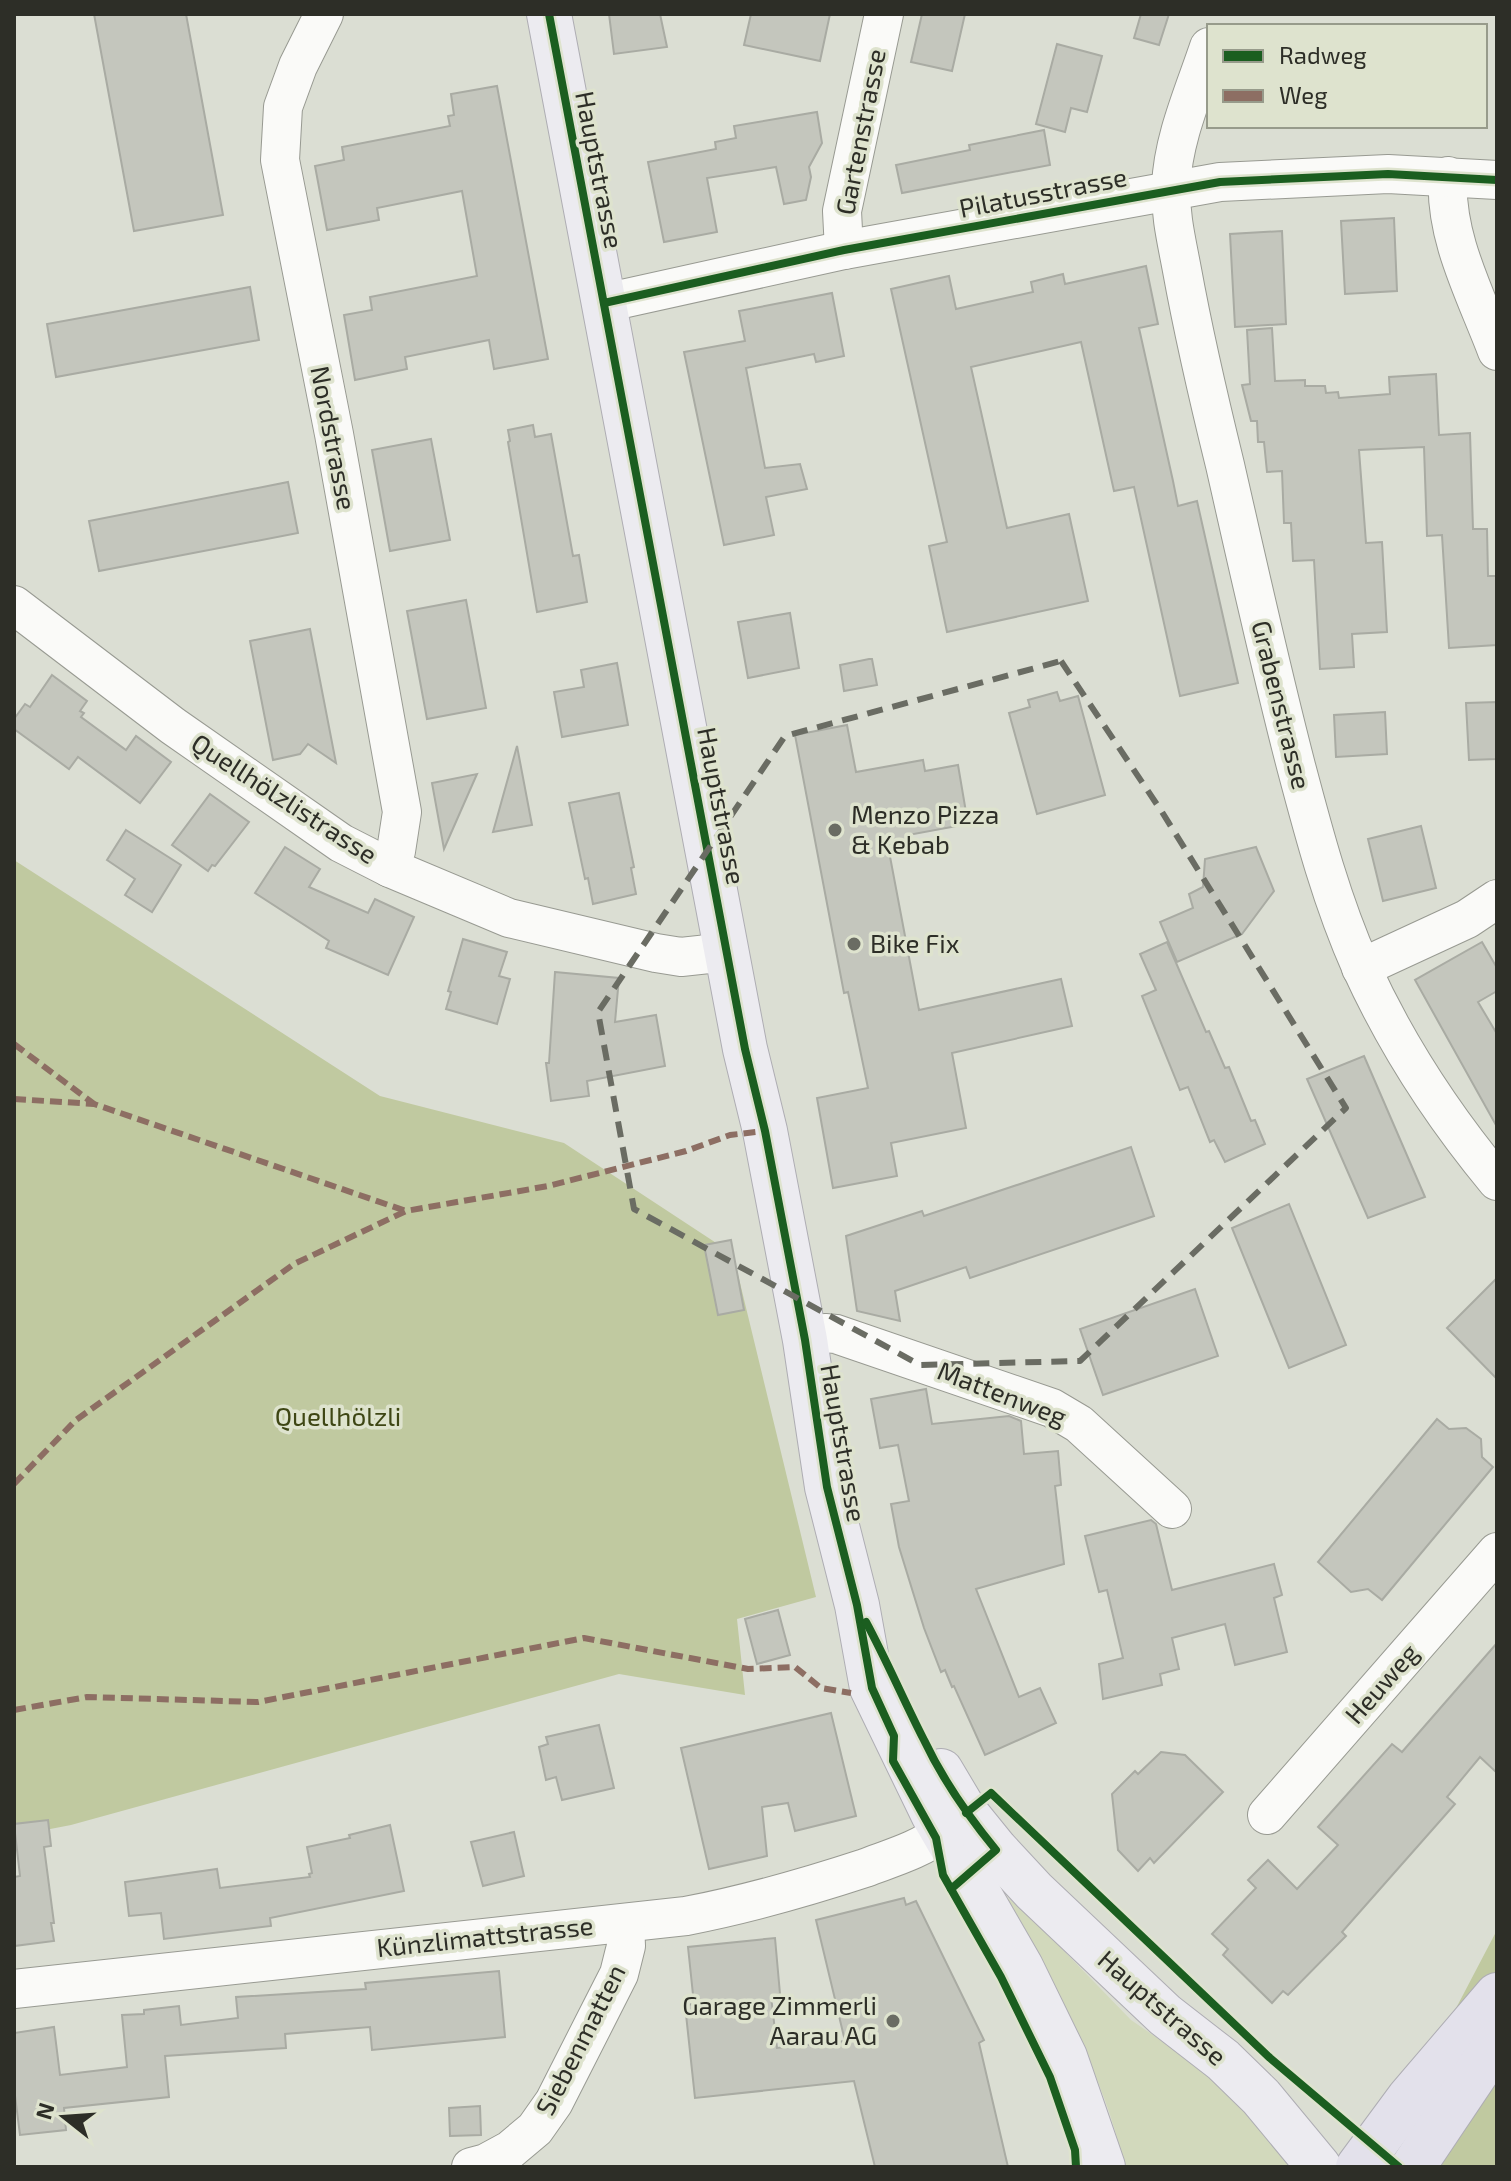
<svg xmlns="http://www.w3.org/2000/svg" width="1511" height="2181" font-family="'Exo 2',sans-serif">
<rect width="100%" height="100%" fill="#dbded3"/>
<!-- green -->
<path fill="#d2d9bc" d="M 1004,1895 L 1031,1917 L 1131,2020 L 1217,2079 L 1297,2167 L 1124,2167 C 1106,2074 1048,1979 1004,1895 Z"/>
<!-- forest -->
<g fill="#c0c9a0">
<polygon points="14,860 380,1096 564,1143 733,1254 816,1597 737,1619 745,1695 619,1674 71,1825 14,1836"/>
<polygon points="1497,1930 1497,2167 1358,2167 1409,2098"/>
</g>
<!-- building -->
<g fill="#c4c6bd" stroke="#a9aba3" stroke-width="2">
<polygon points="94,14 186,14 223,215 134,231"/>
<polygon points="609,14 660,14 667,47 614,54"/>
<polygon points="751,14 830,14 820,61 744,45"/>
<polygon points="922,14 965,14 952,71 911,62"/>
<polygon points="1141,14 1169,14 1159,45 1134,38"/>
<polygon points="1057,44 1102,56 1087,112 1071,108 1065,132 1036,124"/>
<polygon points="497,86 548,359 494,369 489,340 405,357 407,369 355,380 344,315 372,310 370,297 477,276 462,191 377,208 379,220 327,230 315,166 344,160 342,147 450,126 448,116 454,115 451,94"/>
<polygon points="817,112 822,143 809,167 811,177 806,200 784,204 776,167 707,178 717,232 664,242 648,162 716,149 715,142 736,138 734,126"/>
<polygon points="1044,130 1050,165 902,193 896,165 970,150 969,145"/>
<polygon points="1394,218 1397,291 1345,294 1341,221"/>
<polygon points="1282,231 1286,324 1235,327 1230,234"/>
<polygon points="1146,266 1158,324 1139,328 1173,481 1178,506 1197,501 1238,683 1180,696 1134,487 1114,491 1081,342 971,367 1007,528 1069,514 1088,601 947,632 929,546 947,542 891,289 949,276 956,309 1033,292 1031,282 1063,274 1065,284"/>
<polygon points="250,287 259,340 56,377 47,324"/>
<polygon points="832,293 844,356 816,362 814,354 746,368 765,468 800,464 807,489 766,497 774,535 724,545 684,352 745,341 739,311"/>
<polygon points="1272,328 1275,381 1305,380 1305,386 1325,386 1326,393 1338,392 1339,398 1390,394 1389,377 1436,374 1439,435 1470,433 1473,529 1487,529 1488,576 1497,576 1497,645 1449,648 1442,535 1427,536 1424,447 1359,450 1366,543 1382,542 1387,632 1352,634 1354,667 1320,669 1314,560 1293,561 1291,523 1284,523 1282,471 1267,472 1264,442 1258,442 1257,421 1251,421 1242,385 1250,384 1247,330"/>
<polygon points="533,425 535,437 551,434 573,556 579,555 587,602 537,612 508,442 510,441 508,430"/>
<polygon points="431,439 450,540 390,551 372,450"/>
<polygon points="288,482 298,533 99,571 89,521"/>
<polygon points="466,600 486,708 427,719 407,611"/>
<polygon points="790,613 799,668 748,678 738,622"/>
<polygon points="310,629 336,763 308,744 300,754 273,760 250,641"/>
<polygon points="869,659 872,659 877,685 844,691 840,665"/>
<polygon points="617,663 628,725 562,737 554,692 584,687 581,670"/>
<polygon points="52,675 87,701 80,711 84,713 81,717 126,750 136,736 171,762 140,803 78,757 69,769 14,729 14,719 25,704 30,707"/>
<polygon points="1057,692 1060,701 1078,696 1105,795 1037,814 1009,713 1030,707 1028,700"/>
<polygon points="1497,702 1497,759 1469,760 1466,703"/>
<polygon points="1385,712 1387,754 1336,757 1334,715"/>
<polygon points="847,725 856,772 923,760 925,771 958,765 968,824 908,835 909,842 888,846 919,1010 1061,979 1072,1026 952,1053 966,1128 891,1143 897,1176 833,1188 817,1098 868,1088 848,992 844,993 795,735"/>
<polygon points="517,746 532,825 493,832"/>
<polygon points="477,774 444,849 432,783"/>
<polygon points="619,793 634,867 631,868 636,894 593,904 588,878 585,879 569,803"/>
<polygon points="210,794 249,822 215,866 212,865 208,871 172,845"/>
<polygon points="1421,826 1436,888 1383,901 1368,839"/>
<polygon points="126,830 181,865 152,912 125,895 135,879 107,860"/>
<polygon points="285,847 320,869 309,887 368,913 375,899 414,917 388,975 326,948 329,941 255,893"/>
<polygon points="1256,847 1274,891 1242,934 1177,962 1160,922 1193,908 1189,894 1203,887 1205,859"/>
<polygon points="463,939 507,952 499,976 510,979 497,1024 446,1009 451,992 448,991"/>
<polygon points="1167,942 1206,1032 1209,1031 1225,1068 1229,1067 1251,1121 1255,1120 1265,1144 1225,1162 1214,1140 1210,1142 1188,1087 1180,1090 1142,996 1156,990 1140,954"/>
<polygon points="1482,942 1497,968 1497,991 1478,1002 1497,1034 1497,1127 1415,980"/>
<polygon points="555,972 619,978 615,1022 656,1015 665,1066 587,1081 589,1096 551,1101 546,1063 549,1063"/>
<polygon points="1364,1056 1425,1197 1368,1218 1307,1079"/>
<polygon points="1131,1147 1154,1216 970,1278 966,1267 895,1291 900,1321 857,1311 846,1236 922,1211 924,1216"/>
<polygon points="1289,1204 1346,1345 1289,1368 1232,1228"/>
<polygon points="731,1240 744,1310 718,1315 704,1245"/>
<polygon points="1497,1278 1497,1379 1447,1328"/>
<polygon points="1195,1289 1218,1356 1103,1395 1080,1329"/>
<polygon points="926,1389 932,1424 1009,1416 1021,1421 1024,1454 1058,1451 1061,1485 1055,1486 1064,1564 976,1589 1019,1697 1040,1688 1056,1723 985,1755 954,1686 952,1687 945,1670 941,1672 924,1628 899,1547 891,1504 909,1501 898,1445 880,1448 871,1399"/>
<polygon points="1437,1419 1449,1429 1466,1428 1481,1439 1482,1457 1493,1467 1382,1600 1368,1589 1351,1592 1318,1562"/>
<polygon points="1151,1520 1156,1524 1172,1590 1274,1564 1282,1595 1274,1598 1287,1652 1235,1665 1225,1624 1172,1638 1179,1669 1160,1674 1162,1685 1103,1699 1099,1664 1123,1658 1107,1590 1099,1592 1085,1536"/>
<polygon points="778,1610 790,1655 757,1664 745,1619"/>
<polygon points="1497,1643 1497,1773 1480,1757 1447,1797 1455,1804 1342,1932 1346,1936 1288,1995 1283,1991 1272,2003 1223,1955 1228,1949 1212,1934 1256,1888 1248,1880 1268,1860 1297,1889 1338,1845 1318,1827 1392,1744 1402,1752"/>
<polygon points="831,1713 856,1816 795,1831 788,1803 762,1807 767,1856 709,1869 681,1748"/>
<polygon points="599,1725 614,1788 562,1800 556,1777 546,1780 539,1747 548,1744 546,1737"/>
<polygon points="1161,1752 1185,1755 1223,1792 1154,1863 1150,1858 1138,1871 1118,1850 1112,1794 1135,1771 1138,1774"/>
<polygon points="48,1820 51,1846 44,1847 54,1923 51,1923 54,1941 14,1946 14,1877 20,1876 14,1824"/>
<polygon points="390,1825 404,1891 270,1918 271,1926 164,1939 161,1913 129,1916 125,1882 217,1869 220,1888 310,1877 309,1874 312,1873 307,1847 350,1838 349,1835"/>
<polygon points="514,1832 524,1876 483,1886 471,1842"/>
<polygon points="904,1898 906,1905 916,1901 984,2040 979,2043 1008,2167 875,2167 854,2081 695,2098 685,2005 694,2004 688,1947 775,1938 780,1994 771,1996 777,2048 845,2041 816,1920"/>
<polygon points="499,1971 505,2037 372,2050 370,2027 285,2034 286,2048 165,2056 169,2097 64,2108 66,2130 20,2135 14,2088 14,2033 54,2027 60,2075 127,2067 122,2015 144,2014 144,2010 179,2006 181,2025 238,2018 236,1997 366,1989 365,1983"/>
<polygon points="480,2106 481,2135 450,2136 449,2108"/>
</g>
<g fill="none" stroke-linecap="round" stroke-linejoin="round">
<defs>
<g id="street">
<polyline points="324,14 298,66 283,107 280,160 334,434 402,812 396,851 390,868"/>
<path d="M 1209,47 C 1194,92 1173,138 1171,186 C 1170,215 1177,243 1182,270 C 1194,336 1209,400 1225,465 C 1248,566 1270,666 1296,766 C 1314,834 1332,902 1361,967 C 1396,1044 1443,1116 1497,1181"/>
<path d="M 1448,176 C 1444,237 1476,295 1497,351"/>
<polyline points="844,250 842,211 884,14"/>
<polyline points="604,303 844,250 1220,182 1388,174 1497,180"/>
<polyline points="14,605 173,726 341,843 390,868 509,918 656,953 681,957 727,952"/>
<polyline points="1361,968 1467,919 1497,899"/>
<polyline points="805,1340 825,1333 836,1334 1052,1408 1079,1424 1172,1509"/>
<polyline points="1267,1815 1497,1552"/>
<path d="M 14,1989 L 686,1916 C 748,1904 804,1888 865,1868 C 891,1858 920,1850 943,1832"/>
<polyline points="471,2167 486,2163 510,2150 535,2129 554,2102 619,1974 626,1946 625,1923"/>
</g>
<g id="primary">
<polyline points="549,14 745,1049 765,1131 805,1340 827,1487 857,1605 872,1688 933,1814 1021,1967 1065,2057 1103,2167"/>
<polyline points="941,1771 966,1813 996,1850 1034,1891 1165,2015 1223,2060 1261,2097 1319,2167"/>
</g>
<g id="highway">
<polyline points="1358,2167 1409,2098 1497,1995"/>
<polyline points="1413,2167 1497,2042"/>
</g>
</defs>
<!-- street casing -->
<use href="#street" stroke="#989a92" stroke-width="40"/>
<!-- primary casing -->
<use href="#primary" stroke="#aeadb3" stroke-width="46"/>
<!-- highway casing -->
<use href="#highway" stroke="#aeadb3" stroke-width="46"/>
<!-- street -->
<use href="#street" stroke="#fafaf8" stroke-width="38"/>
<!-- primary -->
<use href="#primary" stroke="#ecebf0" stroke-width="44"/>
<!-- highway -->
<use href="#highway" stroke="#e3e1eb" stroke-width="44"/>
<!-- quiet -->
<g stroke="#8d6e63" stroke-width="6" stroke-dasharray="12 6" stroke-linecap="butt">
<polyline points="14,1044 94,1104"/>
<polyline points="14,1099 94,1104 406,1211"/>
<polyline points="14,1484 76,1420 294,1264 406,1211 548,1186 686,1151 730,1135 765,1131"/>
<polyline points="14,1710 87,1697 258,1702 584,1638 748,1669 795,1667 821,1688 851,1693"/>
</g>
<defs>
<g id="cycleway">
<polyline points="549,14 745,1049 765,1131 805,1340 827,1487 857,1605 872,1688 894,1736 893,1761 936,1838 943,1875 1001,1977 1050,2077 1075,2150 1076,2167"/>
<polyline points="604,303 844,250 1220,182 1388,174 1497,180"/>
<path d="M 866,1622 C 887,1661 904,1701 924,1740 C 943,1780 968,1816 996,1850 L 951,1889"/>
<polyline points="966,1813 991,1793 1270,2058 1399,2167"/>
</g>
</defs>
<!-- cycleway casing -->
<use href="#cycleway" stroke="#dee3ce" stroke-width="13"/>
<!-- cycleway -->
<use href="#cycleway" stroke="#1b5e20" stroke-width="8"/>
</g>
<!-- marked area -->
<path fill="none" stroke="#6a6c63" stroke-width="6" stroke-dasharray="16 10" stroke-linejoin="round" d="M 1061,661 L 1162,812 L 1346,1108 L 1080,1361 L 920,1365 L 634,1209 L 598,1012 L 785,736 Z"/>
<!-- markers -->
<g fill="#6a6c63" stroke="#dee3ce" stroke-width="3">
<circle cx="835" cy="830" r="8"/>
<circle cx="854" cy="944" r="8"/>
<circle cx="893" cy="2021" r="8"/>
</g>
<g text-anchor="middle" stroke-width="7" stroke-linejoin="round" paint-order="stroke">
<!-- street labels -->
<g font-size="26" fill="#2d2e27" stroke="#dee3ce">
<text transform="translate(861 132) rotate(-79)" y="9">Gartenstrasse</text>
<text transform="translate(599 170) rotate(79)" y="9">Hauptstrasse</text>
<text transform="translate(1043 193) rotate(-11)" y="9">Pilatusstrasse</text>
<text transform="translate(333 438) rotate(79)" y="9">Nordstrasse</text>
<text transform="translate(1281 705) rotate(76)" y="9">Grabenstrasse</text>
<text transform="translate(284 799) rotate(33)" y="9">Quellhölzlistrasse</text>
<text transform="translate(721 806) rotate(79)" y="9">Hauptstrasse</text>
<text transform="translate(1002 1394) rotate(21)" y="9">Mattenweg</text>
<text transform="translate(843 1443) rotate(80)" y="9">Hauptstrasse</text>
<text transform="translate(1382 1684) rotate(-49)" y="9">Heuweg</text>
<text transform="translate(485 1937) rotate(-6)" y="9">Künzlimattstrasse</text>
<text transform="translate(1162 2008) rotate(41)" y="9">Hauptstrasse</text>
<text transform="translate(581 2040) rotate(-63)" y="9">Siebenmatten</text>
</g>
<!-- poi labels -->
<g font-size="26" fill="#2d2e27" stroke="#dee3ce" text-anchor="start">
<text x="851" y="824">Menzo Pizza<tspan x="851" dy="30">&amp; Kebab</tspan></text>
<text x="870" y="953">Bike Fix</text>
<text x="877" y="2015" text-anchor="end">Garage Zimmerli<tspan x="877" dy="30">Aarau AG</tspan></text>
</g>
<!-- park labels -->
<g font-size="26" fill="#3e4614" stroke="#dee3ce">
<text x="338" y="1426">Quellhölzli</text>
</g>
</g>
<!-- border -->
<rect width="1511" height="2181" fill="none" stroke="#2d2e27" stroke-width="32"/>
<!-- legend -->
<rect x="1207" y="24" width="280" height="104" fill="#dee3ce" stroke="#979b8b" stroke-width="2"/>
<rect x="1223" y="50" width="40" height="12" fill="#1b5e20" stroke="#979b8b" stroke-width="2"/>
<text x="1279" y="64" font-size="24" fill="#2d2e27">Radweg</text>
<rect x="1223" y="90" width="40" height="12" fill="#8d6e63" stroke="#979b8b" stroke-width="2"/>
<text x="1279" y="104" font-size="24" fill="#2d2e27">Weg</text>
<!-- north arrow -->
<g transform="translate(64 2117) rotate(287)" stroke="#dee3ce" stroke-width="6" paint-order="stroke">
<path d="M0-6L14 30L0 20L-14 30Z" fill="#2d2e27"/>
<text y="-12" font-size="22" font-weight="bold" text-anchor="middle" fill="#2d2e27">N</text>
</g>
</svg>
